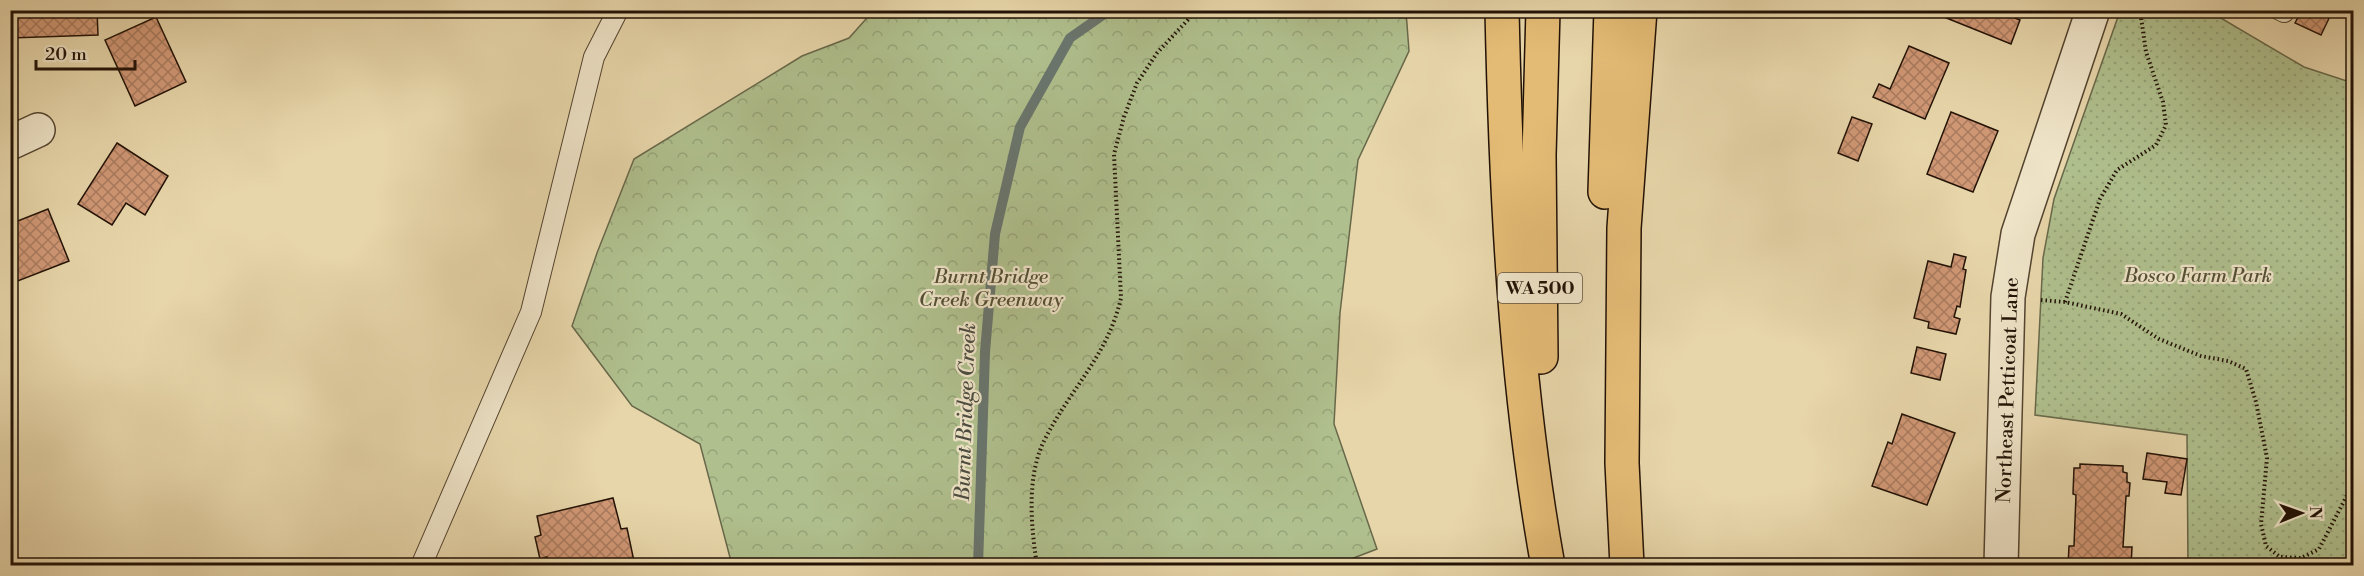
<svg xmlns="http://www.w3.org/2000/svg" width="2364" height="576" font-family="'Libre Bodoni',serif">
<defs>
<pattern id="forest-crowns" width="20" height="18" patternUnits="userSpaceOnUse" patternTransform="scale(1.5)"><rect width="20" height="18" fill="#afbf8d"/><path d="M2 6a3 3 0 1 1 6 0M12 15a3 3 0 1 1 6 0" fill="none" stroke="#96a378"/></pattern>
<pattern id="park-dots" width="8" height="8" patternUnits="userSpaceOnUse" patternTransform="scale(1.5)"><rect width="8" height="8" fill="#afbf8d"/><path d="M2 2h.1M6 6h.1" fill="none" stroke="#96a378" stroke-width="1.8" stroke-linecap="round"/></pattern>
<pattern id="building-cross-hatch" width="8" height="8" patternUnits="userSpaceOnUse" patternTransform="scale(1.5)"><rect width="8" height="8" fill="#d19876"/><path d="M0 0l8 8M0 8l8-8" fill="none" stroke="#a97b5f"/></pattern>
</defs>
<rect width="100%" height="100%" fill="#e7d6aa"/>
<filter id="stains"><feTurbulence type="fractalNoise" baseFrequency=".00333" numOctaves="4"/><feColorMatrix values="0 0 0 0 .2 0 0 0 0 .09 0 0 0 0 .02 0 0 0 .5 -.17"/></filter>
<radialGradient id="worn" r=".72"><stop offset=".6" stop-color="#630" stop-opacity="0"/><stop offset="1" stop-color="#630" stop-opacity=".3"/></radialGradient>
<!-- forest -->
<polygon fill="url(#forest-crowns)" stroke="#68684a" stroke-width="1.5" points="874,10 1406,11 1409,51 1358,160 1340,313 1334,424 1377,549 1333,566 732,565 700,444 632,406 572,326 597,253 634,159 802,56 849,38"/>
<!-- park -->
<polygon fill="url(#park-dots)" stroke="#68684a" stroke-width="1.5" points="2120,11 2209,11 2304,67 2353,83 2353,565 2188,565 2187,435 2035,415 2043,258 2054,199"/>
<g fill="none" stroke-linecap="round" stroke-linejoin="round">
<!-- stream -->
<polyline stroke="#69756d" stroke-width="10" points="978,566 985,352 995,234 1020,127 1070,38 1110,10"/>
</g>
<!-- building -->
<g fill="url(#building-cross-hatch)" stroke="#221206" stroke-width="1.5">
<polygon points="10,10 97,10 98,35 10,38"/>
<polygon points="1936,10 2012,10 2010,16 2020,20 2011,44 1944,17 1945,14"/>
<polygon points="2302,10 2333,10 2321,35 2295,23"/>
<polygon points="156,17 186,82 135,106 105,40"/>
<polygon points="1909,46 1949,63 1925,119 1873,97 1879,84 1890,89"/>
<polygon points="1951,112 1998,131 1973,192 1927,174"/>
<polygon points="1852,117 1872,124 1858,161 1838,153"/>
<polygon points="117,143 168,176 145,215 126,203 112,225 78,204"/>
<polygon points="48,209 69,261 10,284 10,224"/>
<polygon points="1954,254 1966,257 1963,269 1966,270 1960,307 1957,306 1954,317 1960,319 1956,334 1928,328 1929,322 1914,318 1928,261 1951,267"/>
<polygon points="1917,347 1946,354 1940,380 1911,373"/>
<polygon points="1902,414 1955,433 1927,505 1872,486 1888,442 1892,444"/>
<polygon points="2147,453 2187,459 2181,495 2165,493 2167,482 2143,479"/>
<polygon points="2080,464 2123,466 2123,472 2127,473 2127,482 2130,483 2129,496 2126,496 2123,547 2132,547 2131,566 2068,566 2069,546 2074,546 2076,495 2073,494 2074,468 2080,468"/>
<polygon points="613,498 621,529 627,528 635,566 549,566 547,557 540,559 535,537 541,535 537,516"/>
</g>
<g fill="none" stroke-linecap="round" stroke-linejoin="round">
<defs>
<g id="lane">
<polyline points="2280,10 2284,12"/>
<polyline points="421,566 531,312 594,57 618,10"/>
</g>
<g id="street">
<polyline points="10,143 38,130"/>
<polyline points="2001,566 2008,297 2018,234 2093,10"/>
</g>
<g id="highway">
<path d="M 1502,10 C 1506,195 1515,383 1548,566"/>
<polyline points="1605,192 1611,10"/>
<polyline points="1541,357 1539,155 1543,10"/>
<polyline points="1627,566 1622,463 1624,228 1640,10"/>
</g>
</defs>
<!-- lane casing -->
<use href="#lane" stroke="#53432f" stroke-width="22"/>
<!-- street casing -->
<use href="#street" stroke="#53432f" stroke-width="36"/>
<!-- highway casing -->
<use href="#highway" stroke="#221206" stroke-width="36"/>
<!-- path -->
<g stroke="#221206" stroke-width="4" stroke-dasharray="1.5 3" stroke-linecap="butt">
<polyline points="2041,300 2065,302 2121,314 2159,339 2201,356 2228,361 2246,369 2256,402 2267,458 2261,524 2266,546 2280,557 2301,558 2319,549 2354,482"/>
<polyline points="2065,302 2100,199 2117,170 2156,145 2166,125 2163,102 2146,52 2140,10"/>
<path d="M 1037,566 C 1031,525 1026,476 1045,439 C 1071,388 1108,355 1121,298 L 1114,154 L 1124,117 L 1137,83 L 1157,53 L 1197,10"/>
</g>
<!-- lane -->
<use href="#lane" stroke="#efe4c8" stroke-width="20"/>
<!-- street -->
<use href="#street" stroke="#efe4c8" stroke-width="33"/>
<!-- highway -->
<use href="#highway" stroke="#e4bb75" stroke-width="33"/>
</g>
<g text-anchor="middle" stroke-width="4.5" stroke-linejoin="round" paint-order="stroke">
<!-- shield labels -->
<rect fill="#efe4c8" stroke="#605140" stroke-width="1.5" x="1498" y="273" width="84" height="30" rx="4.5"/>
<g font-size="18" font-weight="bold" fill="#221206">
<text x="1540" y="294">WA 500</text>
</g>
<!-- park labels -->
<g font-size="20" font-style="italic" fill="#534f35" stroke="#efe4c8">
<text x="2198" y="282">Bosco Farm Park</text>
<text x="991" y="283">Burnt Bridge<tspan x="991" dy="23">Creek Greenway</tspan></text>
</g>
<!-- street labels -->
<g font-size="20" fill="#221206" stroke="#efe4c8">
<text transform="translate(2007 390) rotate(-88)" y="7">Northeast Petticoat Lane</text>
</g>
<!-- water labels -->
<g font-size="21" font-style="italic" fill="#4b4c42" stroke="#efe4c8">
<text transform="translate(965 412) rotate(-88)" y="7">Burnt Bridge Creek</text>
</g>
</g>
<!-- margin -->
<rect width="2364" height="576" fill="none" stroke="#e7d6aa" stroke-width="36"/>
<rect x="12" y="12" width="2340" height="552" fill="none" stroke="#221206" stroke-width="3"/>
<rect x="18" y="18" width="2328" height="540" fill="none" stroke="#221206" stroke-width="1.5"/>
<!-- north arrow -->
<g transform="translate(2301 513) rotate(89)" stroke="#efe4c8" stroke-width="4.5" paint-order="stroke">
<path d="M0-4.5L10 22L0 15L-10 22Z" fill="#221206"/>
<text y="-9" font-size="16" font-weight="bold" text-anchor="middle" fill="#221206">N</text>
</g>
<!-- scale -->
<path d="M36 60v9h99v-9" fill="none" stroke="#221206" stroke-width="3"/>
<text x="45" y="60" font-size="18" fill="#221206" stroke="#efe4c8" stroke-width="4.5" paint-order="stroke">20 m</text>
<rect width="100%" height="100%" filter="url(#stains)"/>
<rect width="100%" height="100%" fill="url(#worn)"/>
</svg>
